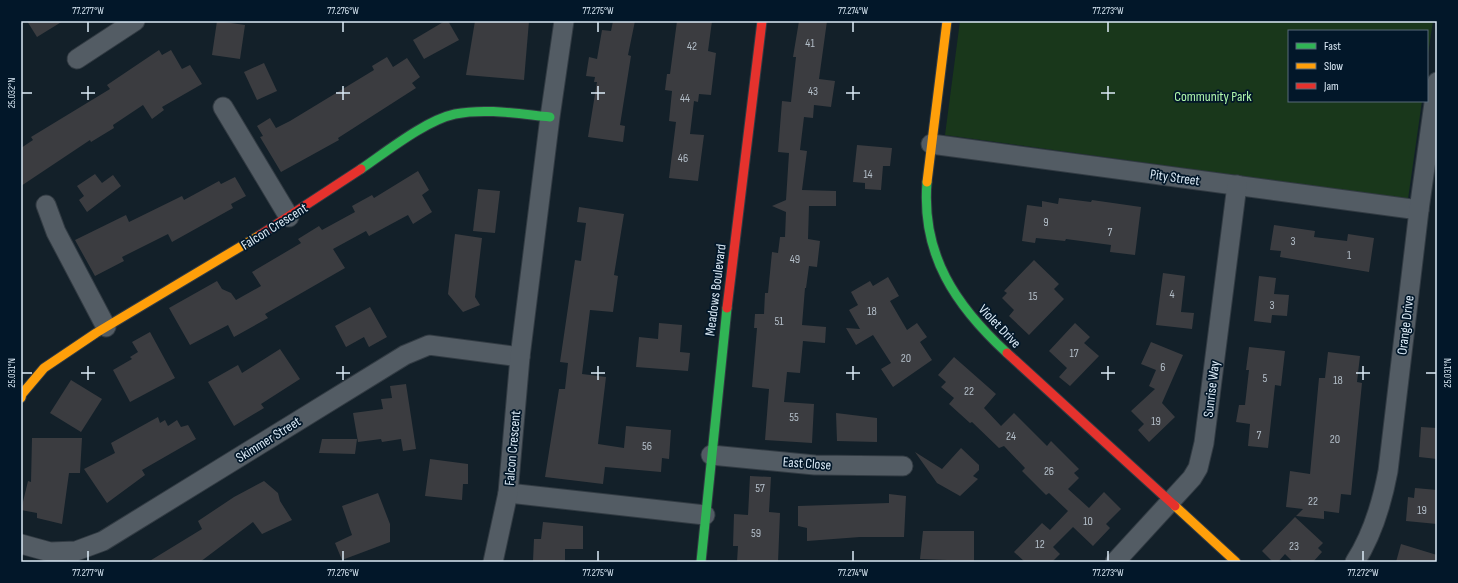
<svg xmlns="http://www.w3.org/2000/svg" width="1458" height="583" font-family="'Sofia Sans Condensed',sans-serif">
<rect width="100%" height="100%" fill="#132029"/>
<!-- green -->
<polygon fill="#19371b" points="960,21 1433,21 1427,61 1427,31 1289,31 1289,101 1422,101 1408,199 945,135"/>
<!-- building -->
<g fill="#3b3c40">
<polygon points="27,21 63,21 37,37"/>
<polygon points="217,21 245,25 240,59 212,55"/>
<polygon points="445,21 448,21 459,40 424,59 413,40"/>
<polygon points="475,21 529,21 524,80 466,75"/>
<polygon points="613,21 635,21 628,55 631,56 620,125 625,126 623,142 588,137 597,82 594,82 595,77 586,76 589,57 597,59 602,30 611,31"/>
<polygon points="677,21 712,21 708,51 716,53 711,95 699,94 698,102 694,101 690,134 704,135 698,181 669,178 676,122 669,121 672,91 665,90 667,74 670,74"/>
<polygon points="799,21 827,21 819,79 835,81 831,107 814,105 813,118 804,117 800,150 807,151 802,190 836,191 836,206 809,206 808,239 820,241 817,267 809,266 806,288 805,288 802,325 826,327 825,343 803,341 800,373 787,372 784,402 814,404 812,443 765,440 769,389 752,387 757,328 754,328 755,314 764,314 765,293 768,293 772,252 778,253 780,237 785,237 786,212 772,206 786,200 789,153 778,152 782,101 791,102 796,57 793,57"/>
<polygon points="159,50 162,55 171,50 182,69 190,65 202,84 162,107 164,110 152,119 143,105 113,125 114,128 91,142 90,140 21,186 21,148 33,140 31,137 110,89 107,85"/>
<polygon points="387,57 393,67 407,58 420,77 412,83 416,88 338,138 339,140 281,172 260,137 263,136 257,126 270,118 276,128 290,121 374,70 372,66"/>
<polygon points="264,63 277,91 257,100 244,72"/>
<polygon points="857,145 892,148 890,166 883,166 881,190 865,189 865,183 853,182"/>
<polygon points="418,171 429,190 422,195 432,212 413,224 408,215 369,236 366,231 333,249 345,268 265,314 268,318 234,337 228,325 190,345 169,308 217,281 222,289 231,293 236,300 261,286 252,272 301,243 298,239 319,226 322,230 355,212 352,206 372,195 374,198"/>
<polygon points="95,174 102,183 113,175 121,186 87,212 79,200 84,196 77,186"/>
<polygon points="235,177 246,196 231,204 233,208 172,242 168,234 122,257 124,261 95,276 75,240 126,215 129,222 182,196 184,200 219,181 221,184"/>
<polygon points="478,189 500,191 495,233 473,231"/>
<polygon points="1059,198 1091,202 1092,200 1141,207 1135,255 1110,252 1111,245 1066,239 1065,241 1036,238 1035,243 1022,241 1027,205 1042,207 1042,201 1058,204"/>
<polygon points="579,207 624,214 614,275 618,276 613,312 590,310 582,374 606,377 598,444 624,448 626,426 671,430 669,459 662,458 661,472 605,467 603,484 545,477 559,389 565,389 568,363 560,362 575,260 581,261 586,223 577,222"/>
<polygon points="1274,225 1315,231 1314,237 1347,241 1348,234 1374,238 1369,272 1280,257 1281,251 1270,250"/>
<polygon points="455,234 482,238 475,297 480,305 463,312 448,294"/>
<polygon points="1034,260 1059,284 1054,289 1064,299 1029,335 1009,316 1014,310 1002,298 1007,293 1004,291"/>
<polygon points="1163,273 1185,276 1181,312 1194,313 1192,329 1156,325"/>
<polygon points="1259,276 1276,278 1274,294 1289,295 1287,316 1272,315 1271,323 1254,321"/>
<polygon points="888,277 899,296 890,301 907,330 917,323 927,337 920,342 932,360 893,387 881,369 891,363 873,335 856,345 846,328 860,329 849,310 858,305 851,292 870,281 873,286"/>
<polygon points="370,307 387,337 369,347 364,337 346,347 335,326"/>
<polygon points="659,323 682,325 680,352 690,353 688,371 636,367 639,337 658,339"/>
<polygon points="1075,323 1090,337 1084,343 1099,356 1070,386 1059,377 1067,368 1049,351"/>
<polygon points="150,332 175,378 130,402 113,370 132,359 130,357 138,352 132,342"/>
<polygon points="1151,342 1183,355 1162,403 1175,417 1149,442 1138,430 1144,424 1131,411 1155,389 1149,386 1156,370 1141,364"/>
<polygon points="1249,347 1285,351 1281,386 1275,385 1268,448 1248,446 1250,424 1236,422 1239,405 1245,405 1249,370 1246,370"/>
<polygon points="280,349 300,379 261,404 264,408 234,426 208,382 238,365 242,373"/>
<polygon points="1328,352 1360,356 1357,382 1362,383 1351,495 1341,494 1339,513 1324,511 1324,519 1296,516 1303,509 1286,507 1290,471 1310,474 1319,378 1325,378"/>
<polygon points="954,357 996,394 984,408 1001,426 1014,413 1047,446 1051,441 1079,469 1074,473 1079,478 1068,489 1089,508 1104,492 1121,509 1106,524 1110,528 1093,546 1073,527 1053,547 1060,554 1052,562 1025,562 1014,552 1042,523 1050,530 1068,511 1049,493 1046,495 1022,471 1025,468 1004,446 999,448 972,422 970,423 949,404 954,398 941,387 946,382 938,375"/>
<polygon points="71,380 102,399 81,432 50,413"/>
<polygon points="406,384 416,449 403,451 401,439 382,442 381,439 358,442 353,413 383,409 381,399 392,398 390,386"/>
<polygon points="836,413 877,418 877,442 837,441"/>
<polygon points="158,417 160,423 165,420 168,426 177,420 181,427 188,425 196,439 142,470 145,475 107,503 84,469 115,453 111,443"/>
<polygon points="1421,427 1437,428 1437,459 1419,457"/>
<polygon points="32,438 82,438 80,473 69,473 62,524 37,518 37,513 21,510 28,481 31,482"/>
<polygon points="322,439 357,439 355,454 319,453"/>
<polygon points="961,448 979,465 979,470 973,476 978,479 960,496 937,483 915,452 942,469"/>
<polygon points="430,459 468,464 468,484 463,484 462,500 425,496"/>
<polygon points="750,476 771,477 769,512 780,513 778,562 737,562 738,546 733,546 734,514 748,515"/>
<polygon points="264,481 278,493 280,501 292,520 262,534 253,522 200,562 148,562 202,529 198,521 234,497"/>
<polygon points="1415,488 1437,490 1437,524 1406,521 1408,497 1414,498"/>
<polygon points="378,493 390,524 390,542 342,560 335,543 352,535 342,506"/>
<polygon points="889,494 906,496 904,537 860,537 807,541 807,528 798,526 798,506 889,503"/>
<polygon points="1295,517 1323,543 1318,548 1322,552 1313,562 1293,562 1285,554 1278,562 1273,562 1262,551"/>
<polygon points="543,522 583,526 583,549 565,549 565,562 533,561 534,539 541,539"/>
<polygon points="923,531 974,531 974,561 920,559"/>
<polygon points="1401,544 1437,555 1437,562 1396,562"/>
</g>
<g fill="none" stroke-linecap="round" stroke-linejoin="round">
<defs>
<g id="street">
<polyline points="77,59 135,21"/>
<polyline points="223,107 289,217"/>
<polyline points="931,144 1419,210"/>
<polyline points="46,205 56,232 106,327"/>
<polyline points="711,455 815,465 903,466"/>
<polyline points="508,493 705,515"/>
<polyline points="21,544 50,552 76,551 103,541 405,355 429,345 520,357"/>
<polyline points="493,562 508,493 520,357 550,117 564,21"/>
<polyline points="1115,562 1192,478 1198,468 1204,443 1237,185"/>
<path d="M 1355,562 C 1373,534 1382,503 1388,471 L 1419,210 L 1437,82"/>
</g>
<g id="fast">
<path d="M 361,169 C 386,152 426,120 455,114 C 486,108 519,114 550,117"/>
<path d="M 927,182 C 921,255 956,306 1007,353"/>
<polyline points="701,562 727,308"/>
</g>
<g id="slow">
<polyline points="927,182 947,21"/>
<polyline points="21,398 22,394 44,368 96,333 260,235"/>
<polyline points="1175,506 1236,562"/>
</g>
<g id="jam">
<polyline points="260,235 361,169"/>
<polyline points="727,308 762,21"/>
<polyline points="1007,353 1175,506"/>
</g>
</defs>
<!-- street casing -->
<use href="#street" stroke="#323b43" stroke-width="21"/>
<!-- fast casing -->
<use href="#fast" stroke="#323b43" stroke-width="11"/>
<!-- slow casing -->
<use href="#slow" stroke="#323b43" stroke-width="11"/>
<!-- jam casing -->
<use href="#jam" stroke="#323b43" stroke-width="11"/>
<!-- street -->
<use href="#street" stroke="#535c64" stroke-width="19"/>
<!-- fast -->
<use href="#fast" stroke="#30b455" stroke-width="9"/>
<!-- slow -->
<use href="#slow" stroke="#ff9f0a" stroke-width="9"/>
<!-- jam -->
<use href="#jam" stroke="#e5322d" stroke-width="9"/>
</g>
<!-- ticks -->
<path fill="none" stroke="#dbeaf6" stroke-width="1.5" d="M 88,22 L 88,32M 343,22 L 343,32M 598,22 L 598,32M 853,22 L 853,32M 1108,22 L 1108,32M 88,86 L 88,100M 343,86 L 343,100M 598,86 L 598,100M 853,86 L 853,100M 1108,86 L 1108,100M 22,93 L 32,93M 81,93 L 95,93M 336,93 L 350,93M 591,93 L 605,93M 846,93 L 860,93M 1101,93 L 1115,93M 88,366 L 88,380M 343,366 L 343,380M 598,366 L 598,380M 853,366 L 853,380M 1108,366 L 1108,380M 1363,366 L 1363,380M 22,373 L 32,373M 81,373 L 95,373M 336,373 L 350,373M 591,373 L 605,373M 846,373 L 860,373M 1101,373 L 1115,373M 1356,373 L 1370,373M 1426,373 L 1436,373M 88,551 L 88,561M 343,551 L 343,561M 598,551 L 598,561M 853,551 L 853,561M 1108,551 L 1108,561M 1363,551 L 1363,561"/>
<g text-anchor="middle" stroke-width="3.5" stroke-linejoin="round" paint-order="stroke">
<!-- number labels -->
<g font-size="12" fill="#b3bec8">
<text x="810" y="47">41</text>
<text x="692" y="50">42</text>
<text x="813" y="95">43</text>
<text x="685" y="102">44</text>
<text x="683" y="162">46</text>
<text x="868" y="178">14</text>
<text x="1046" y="226">9</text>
<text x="1110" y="236">7</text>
<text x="1293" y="245">3</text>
<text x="1349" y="259">1</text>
<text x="795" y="263">49</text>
<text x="1172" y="298">4</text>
<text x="1033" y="300">15</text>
<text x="1272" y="309">3</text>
<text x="872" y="315">18</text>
<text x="779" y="325">51</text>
<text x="1074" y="357">17</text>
<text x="906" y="362">20</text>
<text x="1163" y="371">6</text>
<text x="1265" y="382">5</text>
<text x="1338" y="384">18</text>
<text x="969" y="395">22</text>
<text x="794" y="421">55</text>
<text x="1156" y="425">19</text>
<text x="1259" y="439">7</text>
<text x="1011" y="440">24</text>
<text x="1335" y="443">20</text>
<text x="647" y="450">56</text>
<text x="1049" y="475">26</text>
<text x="760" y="492">57</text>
<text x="1313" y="505">22</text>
<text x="1422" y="514">19</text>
<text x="1088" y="525">10</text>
<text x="756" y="537">59</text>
<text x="1040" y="548">12</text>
<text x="1294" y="550">23</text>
</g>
<!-- park labels -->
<g font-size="14" fill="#b1f8ac" stroke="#021729">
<text x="1213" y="101">Community Park</text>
</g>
<!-- street labels -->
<g font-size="14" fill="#dbeaf6" stroke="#021729">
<text transform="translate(1175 177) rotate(8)" y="5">Pity Street</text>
<text transform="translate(274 226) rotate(-32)" y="5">Falcon Crescent</text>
<text transform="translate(715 290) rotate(-83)" y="5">Meadows Boulevard</text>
<text transform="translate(1405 325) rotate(-83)" y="5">Orange Drive</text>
<text transform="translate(1000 326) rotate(46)" y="5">Violet Drive</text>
<text transform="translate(1211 389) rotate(-83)" y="5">Sunrise Way</text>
<text transform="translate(268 439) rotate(-32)" y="5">Skimmer Street</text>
<text transform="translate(512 448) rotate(-85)" y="5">Falcon Crescent</text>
<text transform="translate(807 463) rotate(4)" y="5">East Close</text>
</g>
</g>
<!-- border -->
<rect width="1458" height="583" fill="none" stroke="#021729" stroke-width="44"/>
<!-- legend -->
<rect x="1288" y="30" width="140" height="72" fill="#021729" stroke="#596b7b"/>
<rect x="1296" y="43" width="20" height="6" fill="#30b455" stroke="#596b7b"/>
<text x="1324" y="50" font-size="12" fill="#dbeaf6">Fast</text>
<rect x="1296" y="63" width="20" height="6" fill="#ff9f0a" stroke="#596b7b"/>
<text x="1324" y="70" font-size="12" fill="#dbeaf6">Slow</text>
<rect x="1296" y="83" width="20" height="6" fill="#e5322d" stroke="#596b7b"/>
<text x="1324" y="90" font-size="12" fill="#dbeaf6">Jam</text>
<rect x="22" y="22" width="1414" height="539" fill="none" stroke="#dbeaf6" stroke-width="1.5"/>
<g font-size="10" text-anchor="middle" fill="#dbeaf6">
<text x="88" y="14">77.277°W</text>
<text x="343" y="14">77.276°W</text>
<text x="598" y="14">77.275°W</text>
<text x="853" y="14">77.274°W</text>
<text x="1108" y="14">77.273°W</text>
<text transform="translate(11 93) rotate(-90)" y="4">25.032°N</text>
<text transform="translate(11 373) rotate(-90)" y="4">25.031°N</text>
<text transform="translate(1447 373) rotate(-90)" y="4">25.031°N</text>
<text x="88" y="576">77.277°W</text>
<text x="343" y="576">77.276°W</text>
<text x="598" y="576">77.275°W</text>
<text x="853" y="576">77.274°W</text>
<text x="1108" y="576">77.273°W</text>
<text x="1363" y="576">77.272°W</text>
</g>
</svg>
